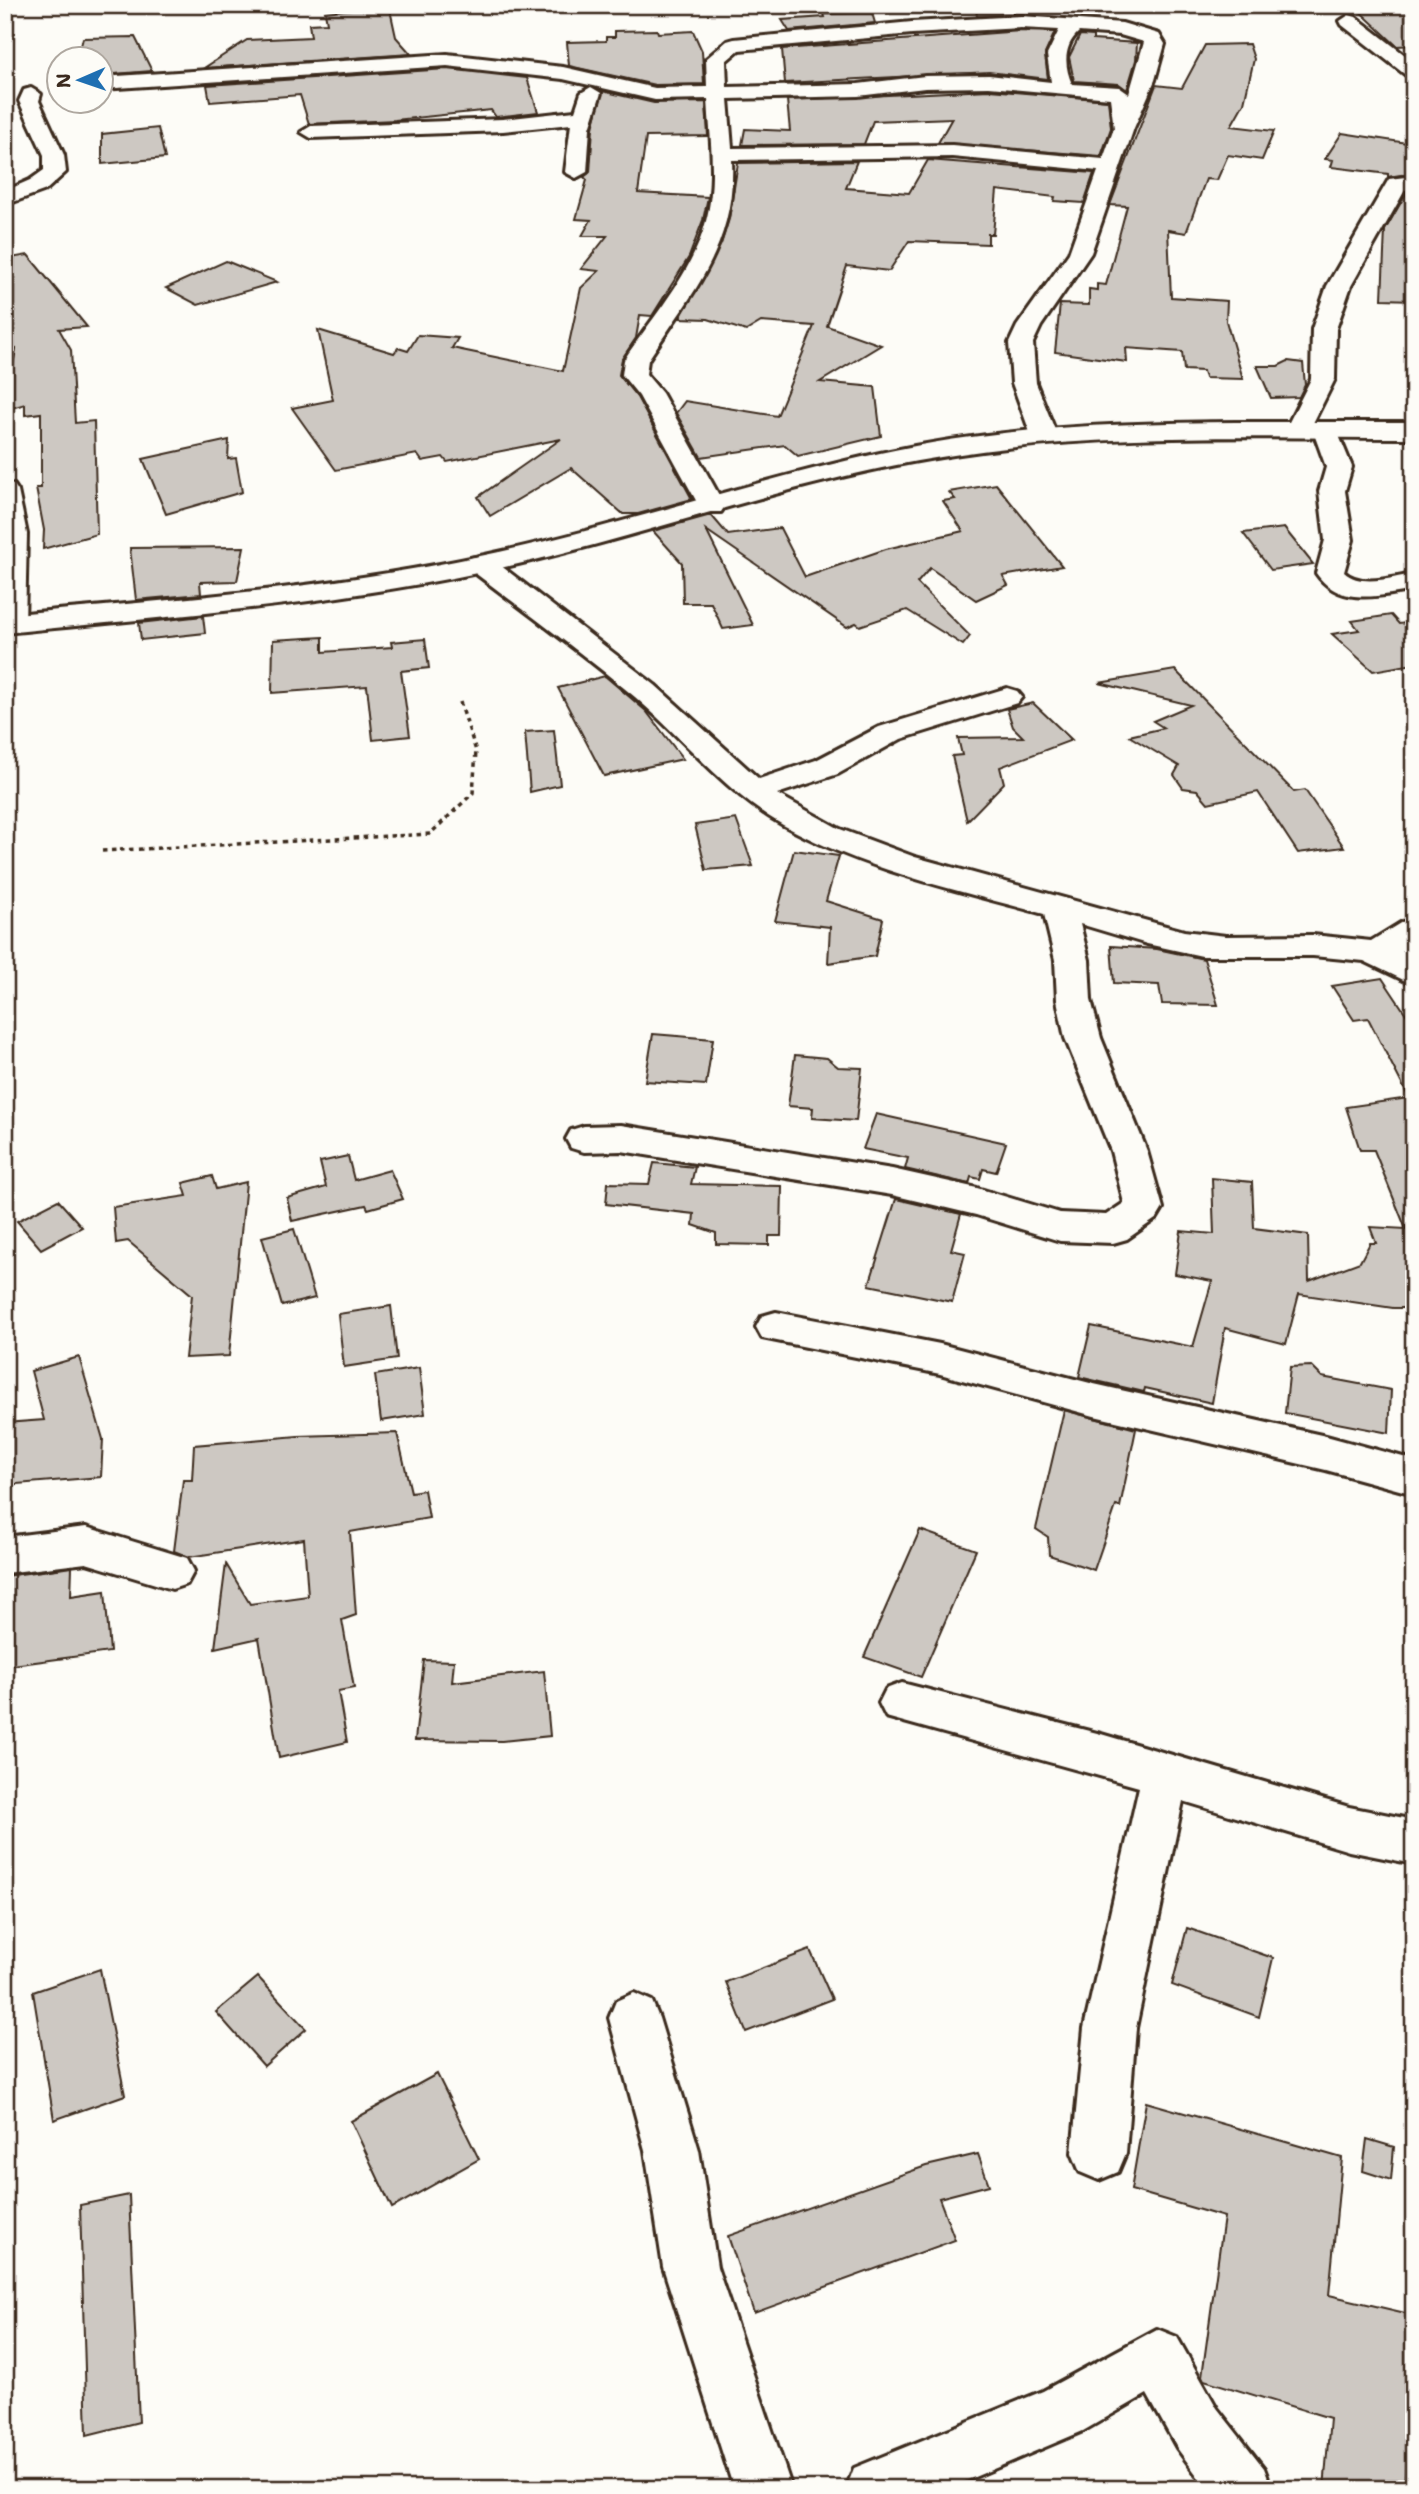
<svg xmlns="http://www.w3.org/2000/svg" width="1419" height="2494" font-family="'Shantell Sans',sans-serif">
<rect width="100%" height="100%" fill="#fdfcf7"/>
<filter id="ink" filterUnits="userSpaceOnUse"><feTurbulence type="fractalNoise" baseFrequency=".0143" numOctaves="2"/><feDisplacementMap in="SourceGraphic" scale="14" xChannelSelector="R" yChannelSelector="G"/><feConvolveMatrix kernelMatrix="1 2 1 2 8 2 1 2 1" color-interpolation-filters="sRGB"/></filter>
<g filter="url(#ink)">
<!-- building -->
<g fill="#cdc8c2" stroke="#3b2a1e" stroke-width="2">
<polygon points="389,5 396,37 411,54 204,68 247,40 311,37 309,24 327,23 325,12"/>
<polygon points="975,5 1011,5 1014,14 977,16"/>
<polygon points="1414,5 1414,45 1397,46 1355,7"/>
<polygon points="872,13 875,23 789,31 782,20 825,17 824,14"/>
<polygon points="657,30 658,33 693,31 702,51 704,84 655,85 569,66 567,42 606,41 606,37 615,37 615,31"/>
<polygon points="1021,31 1055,32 1045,54 1048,79 989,72 785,83 782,49"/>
<polygon points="1080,35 1093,36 1093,40 1137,43 1136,60 1127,90 1119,84 1074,81 1069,57"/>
<polygon points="135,37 152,71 102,75 102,60 77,60 83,38"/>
<polygon points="1249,44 1254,59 1244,103 1231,126 1274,131 1262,160 1228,155 1217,180 1206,179 1186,233 1168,230 1171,297 1227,301 1226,321 1243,379 1205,378 1203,371 1184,370 1182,352 1126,348 1127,362 1055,352 1060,304 1089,305 1089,289 1097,290 1097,284 1106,285 1127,206 1110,205 1156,85 1182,88 1205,45"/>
<polygon points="447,69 527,78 538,112 496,117 491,110 395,120 309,124 300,95 210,102 207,85"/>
<polygon points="989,90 1108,100 1111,128 1101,156 938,143 952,118 873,121 864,144 742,145 745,129 790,131 787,100"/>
<polygon points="602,91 654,103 706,102 708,136 646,137 638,193 708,197 703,220 689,257 652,316 640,315 636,338 622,359 619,375 637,397 692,499 638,514 623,514 571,468 490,516 478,497 561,439 447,462 443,457 422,461 417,454 336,470 292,408 333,400 318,330 394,353 398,348 408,351 418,335 458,338 452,348 563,371 581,288 599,271 581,269 607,236 582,236 591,220 576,219 587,180 584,177 590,172 593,128"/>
<polygon points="158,128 165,158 102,164 102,134"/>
<polygon points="1342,133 1414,144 1414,173 1388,177 1388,174 1331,167 1333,160 1325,159"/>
<polygon points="928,160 1094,173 1084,203 1054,201 1055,197 997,190 993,234 988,234 988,244 909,241 889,271 847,266 827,326 881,345 820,382 875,387 881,436 798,456 785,445 701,457 676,413 685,401 777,416 814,326 761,322 746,331 708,319 680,318 721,244 729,219 738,163 857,161 846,188 909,193"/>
<polygon points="1414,191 1414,300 1382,299 1385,230 1407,192"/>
<polygon points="28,255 87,327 59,329 71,350 75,423 94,421 97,534 43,549 44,530 36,488 41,488 41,413 25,415 25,404 5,410 16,349 9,350 10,335 5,322 5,259"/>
<polygon points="226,261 277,282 198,305 166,288"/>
<polygon points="1288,361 1303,363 1305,385 1299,397 1271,398 1257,366 1278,366"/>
<polygon points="229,440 228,459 236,458 242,492 166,514 143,459"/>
<polygon points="996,484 1062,566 1003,576 1008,585 976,600 930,568 917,583 970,636 963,645 907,610 860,626 856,623 847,627 706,530 753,625 723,629 711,603 683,603 682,563 653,531 711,515 728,535 780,528 805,577 886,549 963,531 943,501 955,499 949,492"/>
<polygon points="1284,528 1313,564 1271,570 1243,533"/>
<polygon points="244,547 237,581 200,582 201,594 136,600 130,548"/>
<polygon points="1391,615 1399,624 1414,622 1414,664 1373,671 1332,634 1359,630 1352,621"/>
<polygon points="203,616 205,633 141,640 139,623"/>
<polygon points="323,637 323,652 392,647 391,642 425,639 429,668 401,671 410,736 373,740 367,686 272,693 273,640"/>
<polygon points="1175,670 1294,792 1305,790 1344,847 1298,853 1258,792 1208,803 1197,790 1183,788 1174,775 1179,766 1129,736 1164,728 1153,721 1191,705 1099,683"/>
<polygon points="605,676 646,711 683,759 604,776 558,688"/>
<polygon points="1033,703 1072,740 1000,767 1004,783 967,821 952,756 962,755 958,738 1023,737 1013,727 1007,709"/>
<polygon points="554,730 560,785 530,792 525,732"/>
<polygon points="736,819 753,866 706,870 695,825"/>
<polygon points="794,850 839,856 826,901 883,919 875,956 828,963 830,927 775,921"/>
<polygon points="1111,946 1157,949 1204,959 1218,1005 1162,1004 1159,985 1114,983"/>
<polygon points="1382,978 1414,1026 1414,1308 1393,1308 1299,1294 1286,1344 1225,1328 1212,1403 1145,1388 1144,1392 1079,1377 1091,1326 1193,1347 1212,1281 1175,1274 1181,1231 1214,1234 1212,1178 1252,1182 1254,1228 1308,1235 1309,1281 1360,1262 1370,1243 1376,1243 1370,1227 1406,1229 1374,1150 1360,1150 1346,1107 1409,1098 1368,1018 1354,1020 1332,986"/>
<polygon points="653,1034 713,1039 706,1085 645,1081"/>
<polygon points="795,1055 827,1058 838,1067 862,1068 856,1121 812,1118 813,1108 788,1106"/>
<polygon points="876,1114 1006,1143 996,1172 983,1169 980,1179 971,1177 969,1184 905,1169 908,1158 863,1149"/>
<polygon points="348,1156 354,1180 390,1170 403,1199 368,1209 366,1205 292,1221 287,1198 326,1187 320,1162"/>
<polygon points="654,1163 695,1167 691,1184 782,1186 781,1236 769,1236 769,1245 716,1244 716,1233 693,1225 694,1214 606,1204 608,1183 649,1184"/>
<polygon points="212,1176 216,1189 246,1182 229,1356 185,1358 192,1295 128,1241 116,1243 113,1207 187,1196 183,1183"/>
<polygon points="896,1199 961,1214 951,1250 965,1253 952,1302 869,1285"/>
<polygon points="58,1200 82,1227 41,1249 17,1221"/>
<polygon points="294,1229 315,1298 282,1306 262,1237"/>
<polygon points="391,1306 397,1359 344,1367 338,1314"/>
<polygon points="79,1357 103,1439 101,1477 5,1485 5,1423 44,1420 31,1371"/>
<polygon points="1311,1366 1322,1377 1391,1390 1389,1433 1285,1413 1290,1367"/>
<polygon points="419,1368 425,1414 381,1421 375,1375"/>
<polygon points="1064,1410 1136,1429 1120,1507 1116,1506 1094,1570 1049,1555 1048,1537 1036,1529"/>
<polygon points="397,1433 411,1492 424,1490 429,1518 350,1532 356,1615 342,1620 354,1688 338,1691 347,1742 279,1758 259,1638 215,1648 226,1564 250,1604 308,1596 304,1539 189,1557 174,1551 183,1480 192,1480 194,1445 298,1436"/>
<polygon points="920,1530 976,1550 921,1677 864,1657"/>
<polygon points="72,1567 71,1596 105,1591 110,1652 5,1666 5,1576"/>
<polygon points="424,1660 454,1661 452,1682 544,1671 550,1736 502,1741 415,1740"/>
<polygon points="1187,1928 1273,1958 1259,2017 1172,1985"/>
<polygon points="810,1950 832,1999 746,2032 726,1982"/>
<polygon points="100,1969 125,2095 54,2120 33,1992"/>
<polygon points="258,1977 306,2029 264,2066 216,2012"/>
<polygon points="437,2074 479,2159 392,2208 351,2121"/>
<polygon points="1146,2102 1342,2158 1329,2295 1414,2315 1414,2417 1409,2416 1404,2489 1324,2489 1330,2418 1204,2380 1202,2376 1224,2217 1131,2190"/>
<polygon points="1367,2139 1394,2147 1391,2180 1363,2171"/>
<polygon points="978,2154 989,2185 939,2198 955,2240 754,2313 728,2236 926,2166"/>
<polygon points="129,2195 139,2422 87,2435 80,2205"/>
</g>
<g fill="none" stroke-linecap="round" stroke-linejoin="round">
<defs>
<g id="street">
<polygon points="1349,15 1356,17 1414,62 1414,78 1407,76 1342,25 1340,21"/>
<path d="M 1021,16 L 1122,23 L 1159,34 L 1165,44 L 1155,80 L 1134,128 L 1091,253 L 1041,326 L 1033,343 L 1036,383 L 1057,435 L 1053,440 L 1035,440 L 1031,435 L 1012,383 L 1009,343 L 1017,326 L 1069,253 L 1098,171 L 952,157 L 732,160 C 736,246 692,293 648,360 L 646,374 L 662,393 L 725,506 L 721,512 L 703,512 L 699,506 L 639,396 L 622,375 L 624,360 C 653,316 693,273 706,221 C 717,181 710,140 708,99 L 655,100 L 563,79 L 447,66 L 102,89 L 102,77 L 447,54 L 563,67 L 655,88 L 707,87 L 706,59 L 727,41 L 734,39 L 912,22 ZM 1021,28 L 1059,30 L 1047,55 L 1051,82 L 989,75 L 925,76 L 858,84 L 727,87 L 726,61 L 739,50 L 912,34 ZM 1079,32 L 1120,35 L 1144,42 L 1129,94 L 1119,87 L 1072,84 C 1064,66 1063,46 1079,32 ZM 989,87 L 1110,98 L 1114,128 L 1103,159 L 952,145 L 732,148 L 728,99 L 858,96 L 925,88 Z"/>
<polygon points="591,87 601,93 590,128 587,172 576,178 565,172 571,124 503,131 311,138 301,132 311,126 503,119 575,111 581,93"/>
<polygon points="31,88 41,94 39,101 64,155 66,172 46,190 5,205 5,191 30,180 44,170 44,155 19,101 24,90"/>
<polygon points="1414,176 1414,188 1405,190 1351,286 1336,329 1335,379 1307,435 1289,435 1285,430 1311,379 1312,329 1327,286 1389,179"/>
<path d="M 1326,423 L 1335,426 L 1352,467 L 1345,491 L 1353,540 L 1344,572 C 1361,588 1393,577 1414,574 L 1414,590 C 1379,596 1339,607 1316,573 L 1325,540 L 1319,491 L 1326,467 L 1313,431 L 1317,426 Z"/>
<polygon points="5,483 14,485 18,491 27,534 25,624 21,630 5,631"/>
<path d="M 481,556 L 491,558 L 655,685 L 759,779 L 816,760 L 879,727 L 997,691 L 1007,688 L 1017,691 L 1022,697 L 1017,703 L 901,739 L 838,774 L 777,794 L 840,829 L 915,857 L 1184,931 L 1226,936 L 1313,935 L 1371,941 L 1402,922 L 1414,918 L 1414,944 L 1402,951 L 1414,958 L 1414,985 L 1364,961 L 1313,956 L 1202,956 L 1147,944 L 1080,924 L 1089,960 L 1091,1000 L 1101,1038 L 1147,1151 L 1163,1208 L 1157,1218 L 1127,1239 L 1113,1243 L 1060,1241 L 976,1215 L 892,1195 L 621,1151 L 584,1152 L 571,1148 L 566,1139 L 571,1130 L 584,1126 L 621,1125 L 892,1169 L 977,1188 L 1060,1213 L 1106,1215 L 1124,1203 L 1111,1151 L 1065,1038 L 1057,1000 L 1055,960 L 1044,914 C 956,890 864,870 783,825 C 726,793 684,739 635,697 C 582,653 526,612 471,570 L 467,564 L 471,558 Z"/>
<polygon points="776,1312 940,1344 1094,1384 1326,1436 1414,1460 1414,1494 1326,1470 1094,1416 940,1374 762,1338 756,1327 762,1316"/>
<polygon points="86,1527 187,1558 194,1571 187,1584 172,1589 86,1563 5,1573 5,1537"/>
<polygon points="902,1683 1101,1734 1349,1807 1414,1820 1414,1864 1349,1851 1183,1801 1136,2028 1126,2153 1118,2172 1099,2180 1080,2172 1072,2153 1084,2028 1139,1787 886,1717 879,1703 886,1689"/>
<polygon points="634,1993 652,2001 659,2018 699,2150 717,2267 792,2489 734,2489 663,2267 645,2150 609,2018 616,2001"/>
<polygon points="1157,2329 1177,2337 1217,2408 1264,2468 1272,2489 1207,2489 1177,2448 1147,2394 1083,2431 946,2489 846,2489 854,2468 1043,2391"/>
</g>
<path id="secondary" d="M 1237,422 L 1414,422 L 1414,438 C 1256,438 1097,431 941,457 C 785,482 637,540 482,572 C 325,605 165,617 5,633 L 5,615 C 165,600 327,589 485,555 C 618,527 747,482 880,453 C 998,427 1117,423 1237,422 Z"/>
</defs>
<!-- street casing -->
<use href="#street" stroke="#3b2a1e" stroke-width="6"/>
<!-- secondary casing -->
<use href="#secondary" stroke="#3b2a1e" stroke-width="6"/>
<!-- path -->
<polyline stroke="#3b2a1e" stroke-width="3.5" stroke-dasharray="4.5 4.5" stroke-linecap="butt" points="102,851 430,834 473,793 476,751 459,699"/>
<!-- street -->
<use href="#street" fill="#fdfcf7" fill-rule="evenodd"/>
<!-- secondary -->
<use href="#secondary" fill="#fdfcf7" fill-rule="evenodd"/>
</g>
</g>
<!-- margin -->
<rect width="1419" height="2494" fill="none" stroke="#fdfcf7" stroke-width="28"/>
<rect x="14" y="14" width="1391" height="2466" fill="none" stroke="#3b2a1e" stroke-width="2.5" filter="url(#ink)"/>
<!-- north arrow -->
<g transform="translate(80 80) rotate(268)"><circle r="33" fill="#fdfcf7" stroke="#afa8a0" stroke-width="2"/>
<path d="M0-5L12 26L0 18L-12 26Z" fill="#1f6fb2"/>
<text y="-10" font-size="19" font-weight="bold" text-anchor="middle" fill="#3b2a1e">N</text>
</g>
</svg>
